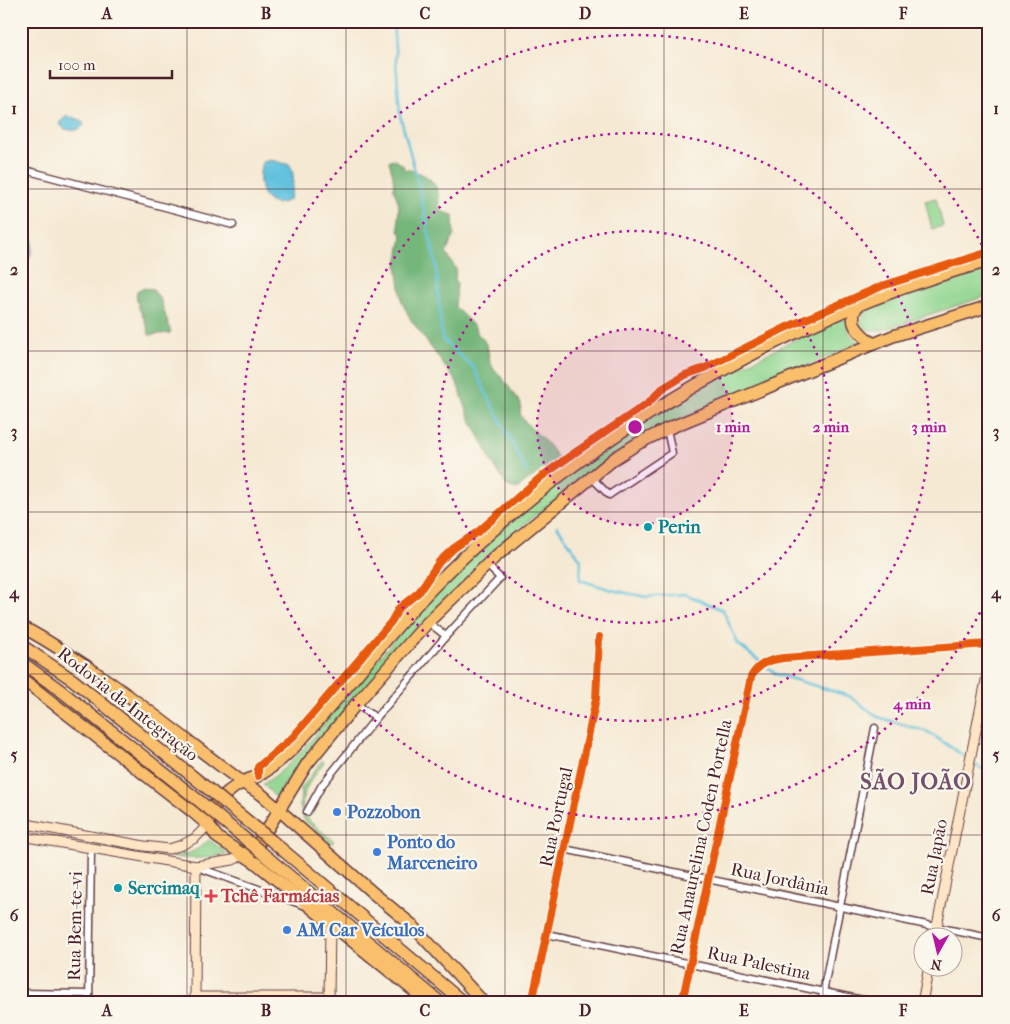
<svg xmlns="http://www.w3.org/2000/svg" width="1010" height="1024" font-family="'IM FELL French Canon',serif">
<rect width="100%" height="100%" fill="#fbf7ec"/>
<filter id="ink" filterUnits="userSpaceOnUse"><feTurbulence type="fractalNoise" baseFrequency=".02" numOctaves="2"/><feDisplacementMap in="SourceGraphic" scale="10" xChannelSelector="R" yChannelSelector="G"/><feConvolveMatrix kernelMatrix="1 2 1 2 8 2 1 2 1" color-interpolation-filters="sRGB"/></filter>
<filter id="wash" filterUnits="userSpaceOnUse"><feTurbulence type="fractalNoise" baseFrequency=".0096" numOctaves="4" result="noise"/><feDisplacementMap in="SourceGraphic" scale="20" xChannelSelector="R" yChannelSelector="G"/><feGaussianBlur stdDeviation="1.12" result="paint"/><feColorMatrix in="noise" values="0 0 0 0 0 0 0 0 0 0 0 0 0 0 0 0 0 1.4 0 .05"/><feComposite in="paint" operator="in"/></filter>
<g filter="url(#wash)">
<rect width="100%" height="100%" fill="#f5e9d3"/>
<!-- green -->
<g fill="#90d58f" stroke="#6d7a5d">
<polygon points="936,198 943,226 932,229 925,201"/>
<path d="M 989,270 L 989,295 L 882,330 L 868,330 L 862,327 C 860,321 861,318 865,312 L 905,296 Z"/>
<path d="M 848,315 C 846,327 848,338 861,342 L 804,367 L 686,416 L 576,483 L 522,526 L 487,557 L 306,757 L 282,788 L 276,798 L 263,784 C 292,767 313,737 335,711 C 365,675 394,638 426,604 C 496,529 589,453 678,401 C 733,370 790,341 848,315 Z"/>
<path d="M 322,760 L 324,762 C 313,778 294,796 307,818 C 310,823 328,836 334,841 L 332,844 L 304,820 L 300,806 L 301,789 Z"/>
<path d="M 209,840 L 228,854 C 204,860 183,859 158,855 C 183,857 190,856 209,840 Z"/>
</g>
<!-- forest -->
<g fill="#74b67a" stroke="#5f6a52">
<path d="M 393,159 L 403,165 L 404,169 C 416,171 430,175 436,187 C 439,193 439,204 440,211 L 453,215 L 454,236 L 446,253 L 456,269 L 455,280 L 457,284 L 455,307 L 475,327 L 476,332 L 483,339 L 487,346 L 490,362 L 494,370 L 501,376 L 521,404 L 520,414 L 526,423 L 546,442 L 558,458 L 517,489 L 507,486 L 491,461 L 485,447 L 470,419 L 457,383 L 411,320 L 402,302 L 397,265 L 402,235 L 399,231 L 398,219 L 399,204 L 394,190 L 393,175 L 389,161 Z"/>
<path d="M 142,288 L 152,289 L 160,298 L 171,333 L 149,335 C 148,319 134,308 137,291 Z"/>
</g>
<!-- water -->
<g fill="#5ec1dd" stroke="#547084">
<path d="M 67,116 L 81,120 L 84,124 C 80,133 72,130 64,129 L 59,123 Z"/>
<path d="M 271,160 L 290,165 C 296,177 292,186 290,199 C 264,216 254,182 263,162 Z"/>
<path d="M 30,228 C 36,240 32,261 21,269 L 21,232 Z"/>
</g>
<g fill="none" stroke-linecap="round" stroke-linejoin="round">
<!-- stream -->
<g stroke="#5ec1dd" stroke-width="2.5">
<polyline points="393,21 400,115 418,182 436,265 442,339 473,367 527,472"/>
<polyline points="557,526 581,560 580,580 612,590 646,597 685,594 723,610 738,644 776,674 849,696 878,717 928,732 967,758"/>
<polyline points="971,762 989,773"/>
</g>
</g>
</g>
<g filter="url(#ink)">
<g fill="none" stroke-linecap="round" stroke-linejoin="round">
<defs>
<g id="street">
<polyline points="21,169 233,225"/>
<polyline points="591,477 609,495 672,453 667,429"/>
<polyline points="428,622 446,636"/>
<polyline points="356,704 376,718"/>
<polyline points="307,812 322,785 376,718 446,636 500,578 487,565"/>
<polyline points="564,849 989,938"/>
<polyline points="197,867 303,905"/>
<polyline points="547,934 877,1003"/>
<polyline points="21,993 89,994"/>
<polyline points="89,1003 91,849"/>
<polyline points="532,1003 596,699 599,637"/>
<path d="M 682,1003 L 751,677 C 758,664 769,660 783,658 L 989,644"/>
<polyline points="821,1003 875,728"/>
</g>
<g id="secondary">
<polyline points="21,823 144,846 169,849 182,845 195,838 208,825"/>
<polyline points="21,836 196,866 233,860 242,855"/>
<polyline points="196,866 195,997 329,997"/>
<polyline points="935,936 989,665"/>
<polyline points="329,1001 330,921"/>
<polyline points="922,1003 929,966"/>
</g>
<g id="highway">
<path d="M 857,306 C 847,324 859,333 873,344"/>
<path d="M 21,626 C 101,670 170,728 242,782 L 261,794 L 373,893 L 412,925 L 484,1003"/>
<polyline points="21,645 73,680 212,792"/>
<polyline points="21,662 60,690 203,804"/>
<polyline points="21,678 193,812 208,825 218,838 256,863 429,1003"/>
<path d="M 208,825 C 209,821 208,818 209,815 C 213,802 233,787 245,781 C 249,779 254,778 258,776 C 274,767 288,754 300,741 C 348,689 389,631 439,581 C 586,434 789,315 989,261"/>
<polyline points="272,841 464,1003"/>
<polyline points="261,852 441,1003"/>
<polyline points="242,855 249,852 260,841 307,764 356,704 428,622 495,557 615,458 637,444 667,429 802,373 893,336 989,306"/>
</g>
</defs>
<!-- street casing -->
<use href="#street" stroke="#643d44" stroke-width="9"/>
<!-- secondary casing -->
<use href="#secondary" stroke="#643d44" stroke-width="11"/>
<!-- highway casing -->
<use href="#highway" stroke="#643d44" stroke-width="14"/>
<!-- street -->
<use href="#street" stroke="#fff" stroke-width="6"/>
<!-- secondary -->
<use href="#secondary" stroke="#fde5c5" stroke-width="9"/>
<!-- highway -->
<use href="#highway" stroke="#f9bf6d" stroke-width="11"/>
<defs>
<g id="highway-bridge">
<polyline points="212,792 272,841"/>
<polyline points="203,804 261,852"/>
</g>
</defs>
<!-- highway-bridge casing -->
<use href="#highway-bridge" stroke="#643d44" stroke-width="14" stroke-linecap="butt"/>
<!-- highway-bridge -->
<use href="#highway-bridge" stroke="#f9bf6d" stroke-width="11"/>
<defs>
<g id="cycleway">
<polyline points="258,776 258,767 293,737 391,622 399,608 419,592 439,562 454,548 479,531 541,477 570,456 648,403 662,389 685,375 705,368 785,328 882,286 989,252"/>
<polyline points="532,1003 596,699 599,637"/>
<path d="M 682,1003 L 751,677 C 758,664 769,660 783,658 L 989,644"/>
</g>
</defs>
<!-- cycleway casing -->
<use href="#cycleway" stroke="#fbf7ec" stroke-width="11"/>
<!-- cycleway -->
<use href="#cycleway" stroke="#e8590c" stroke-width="8"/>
</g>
</g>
<!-- grid -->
<path fill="none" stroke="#4a1f2b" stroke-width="1" stroke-opacity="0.55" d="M 187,21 L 187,1003M 346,21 L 346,1003M 505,21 L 505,1003M 664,21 L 664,1003M 823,21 L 823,1003M 21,189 L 989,189M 21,351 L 989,351M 21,512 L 989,512M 21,674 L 989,674M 21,835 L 989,835"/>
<!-- distance rings -->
<circle cx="635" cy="427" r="98" fill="#b5179e" fill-opacity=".12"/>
<g fill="none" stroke="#b5179e" stroke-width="2.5" stroke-dasharray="2.5 5">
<circle cx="635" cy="427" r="98"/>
<circle cx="635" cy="427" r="196"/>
<circle cx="635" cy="427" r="294"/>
<path d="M987 599A392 392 0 1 1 987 255"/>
</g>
<!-- markers -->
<g fill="#0f9aa8" stroke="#fbf7ec" stroke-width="2">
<circle cx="648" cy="527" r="5"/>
<circle cx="118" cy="888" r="5"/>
</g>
<g fill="#3f7fe0" stroke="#fbf7ec" stroke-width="2">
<circle cx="337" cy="812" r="5"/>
<circle cx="377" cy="852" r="5"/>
<circle cx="287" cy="930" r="5"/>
</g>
<path fill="#e0444e" stroke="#fbf7ec" stroke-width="2" d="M208.5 888.5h5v5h5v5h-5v5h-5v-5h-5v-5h5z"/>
<g text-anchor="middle" stroke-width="4.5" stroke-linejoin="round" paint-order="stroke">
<!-- culture labels -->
<g font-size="18" font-weight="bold" fill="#0d838f" stroke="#fbf7ec" text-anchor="start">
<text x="658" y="533">Perin</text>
<text x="128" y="894">Sercimaq</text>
</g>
<!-- street labels -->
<g font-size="18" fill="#4a1f2b" stroke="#fbf7ec">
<text transform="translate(128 704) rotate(38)" y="6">Rodovia da Integração</text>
<text transform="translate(556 817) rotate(-78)" y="6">Rua Portugal</text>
<text transform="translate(701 837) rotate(-78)" y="6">Rua Anaurelina Coden Portella</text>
<text transform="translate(934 857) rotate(-79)" y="6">Rua Japão</text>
<text transform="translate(780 879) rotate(12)" y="6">Rua Jordânia</text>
<text transform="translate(75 926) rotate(-89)" y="6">Rua Bem-te-vi</text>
<text transform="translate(759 963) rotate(12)" y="6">Rua Palestina</text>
</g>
<!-- shop labels -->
<g font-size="18" font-weight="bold" fill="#366cbe" stroke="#fbf7ec" text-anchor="start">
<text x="347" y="818">Pozzobon</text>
<text x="387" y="848">Ponto do<tspan x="387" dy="21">Marceneiro</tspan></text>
<text x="297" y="936">AM Car Veículos</text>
</g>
<!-- health labels -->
<g font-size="18" font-weight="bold" fill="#be3a42" stroke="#fbf7ec" text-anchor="start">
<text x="221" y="902">Tchê Farmácias</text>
</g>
<!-- district labels -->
<g font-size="22" font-weight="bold" letter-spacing="1" fill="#74506c" stroke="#fbf7ec">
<text x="916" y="789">SÃO JOÃO</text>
</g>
</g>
<circle cx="635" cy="427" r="8" fill="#b5179e" stroke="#fbf7ec" stroke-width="2.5"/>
<g font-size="15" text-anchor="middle" font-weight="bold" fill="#b5179e" stroke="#fbf7ec" stroke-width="4.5" stroke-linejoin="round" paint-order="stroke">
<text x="733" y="432">1 min</text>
<text x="831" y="432">2 min</text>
<text x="929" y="432">3 min</text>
<text x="912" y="709">4 min</text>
</g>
<!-- margin -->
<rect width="1010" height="1024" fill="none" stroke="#fbf7ec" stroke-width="55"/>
<!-- north arrow -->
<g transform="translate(938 952) rotate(188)"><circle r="24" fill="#fbf7ec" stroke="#b4a19f"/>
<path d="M0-4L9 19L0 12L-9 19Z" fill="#b5179e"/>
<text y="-8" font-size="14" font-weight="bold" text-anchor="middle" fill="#4a1f2b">N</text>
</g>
<!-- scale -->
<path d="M50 70v8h122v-8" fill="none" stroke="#4a1f2b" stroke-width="2.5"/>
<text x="58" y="70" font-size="15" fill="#4a1f2b" stroke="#fbf7ec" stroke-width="4" paint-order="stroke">100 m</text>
<rect x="28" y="28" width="954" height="968" fill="none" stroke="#4a1f2b" stroke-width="2"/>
<g font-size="16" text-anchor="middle" font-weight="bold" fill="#4a1f2b">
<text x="107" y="19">A</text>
<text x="266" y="19">B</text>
<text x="425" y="19">C</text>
<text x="585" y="19">D</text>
<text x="744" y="19">E</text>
<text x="903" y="19">F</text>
<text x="14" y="114">1</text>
<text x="996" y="114">1</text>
<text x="14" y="275">2</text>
<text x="996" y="275">2</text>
<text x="14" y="437">3</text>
<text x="996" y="437">3</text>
<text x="14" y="598">4</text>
<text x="996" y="598">4</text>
<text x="14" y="760">5</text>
<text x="996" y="760">5</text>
<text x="14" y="921">6</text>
<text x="996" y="921">6</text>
<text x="107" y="1016">A</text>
<text x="266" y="1016">B</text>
<text x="425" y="1016">C</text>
<text x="585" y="1016">D</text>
<text x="744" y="1016">E</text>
<text x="903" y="1016">F</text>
</g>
</svg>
